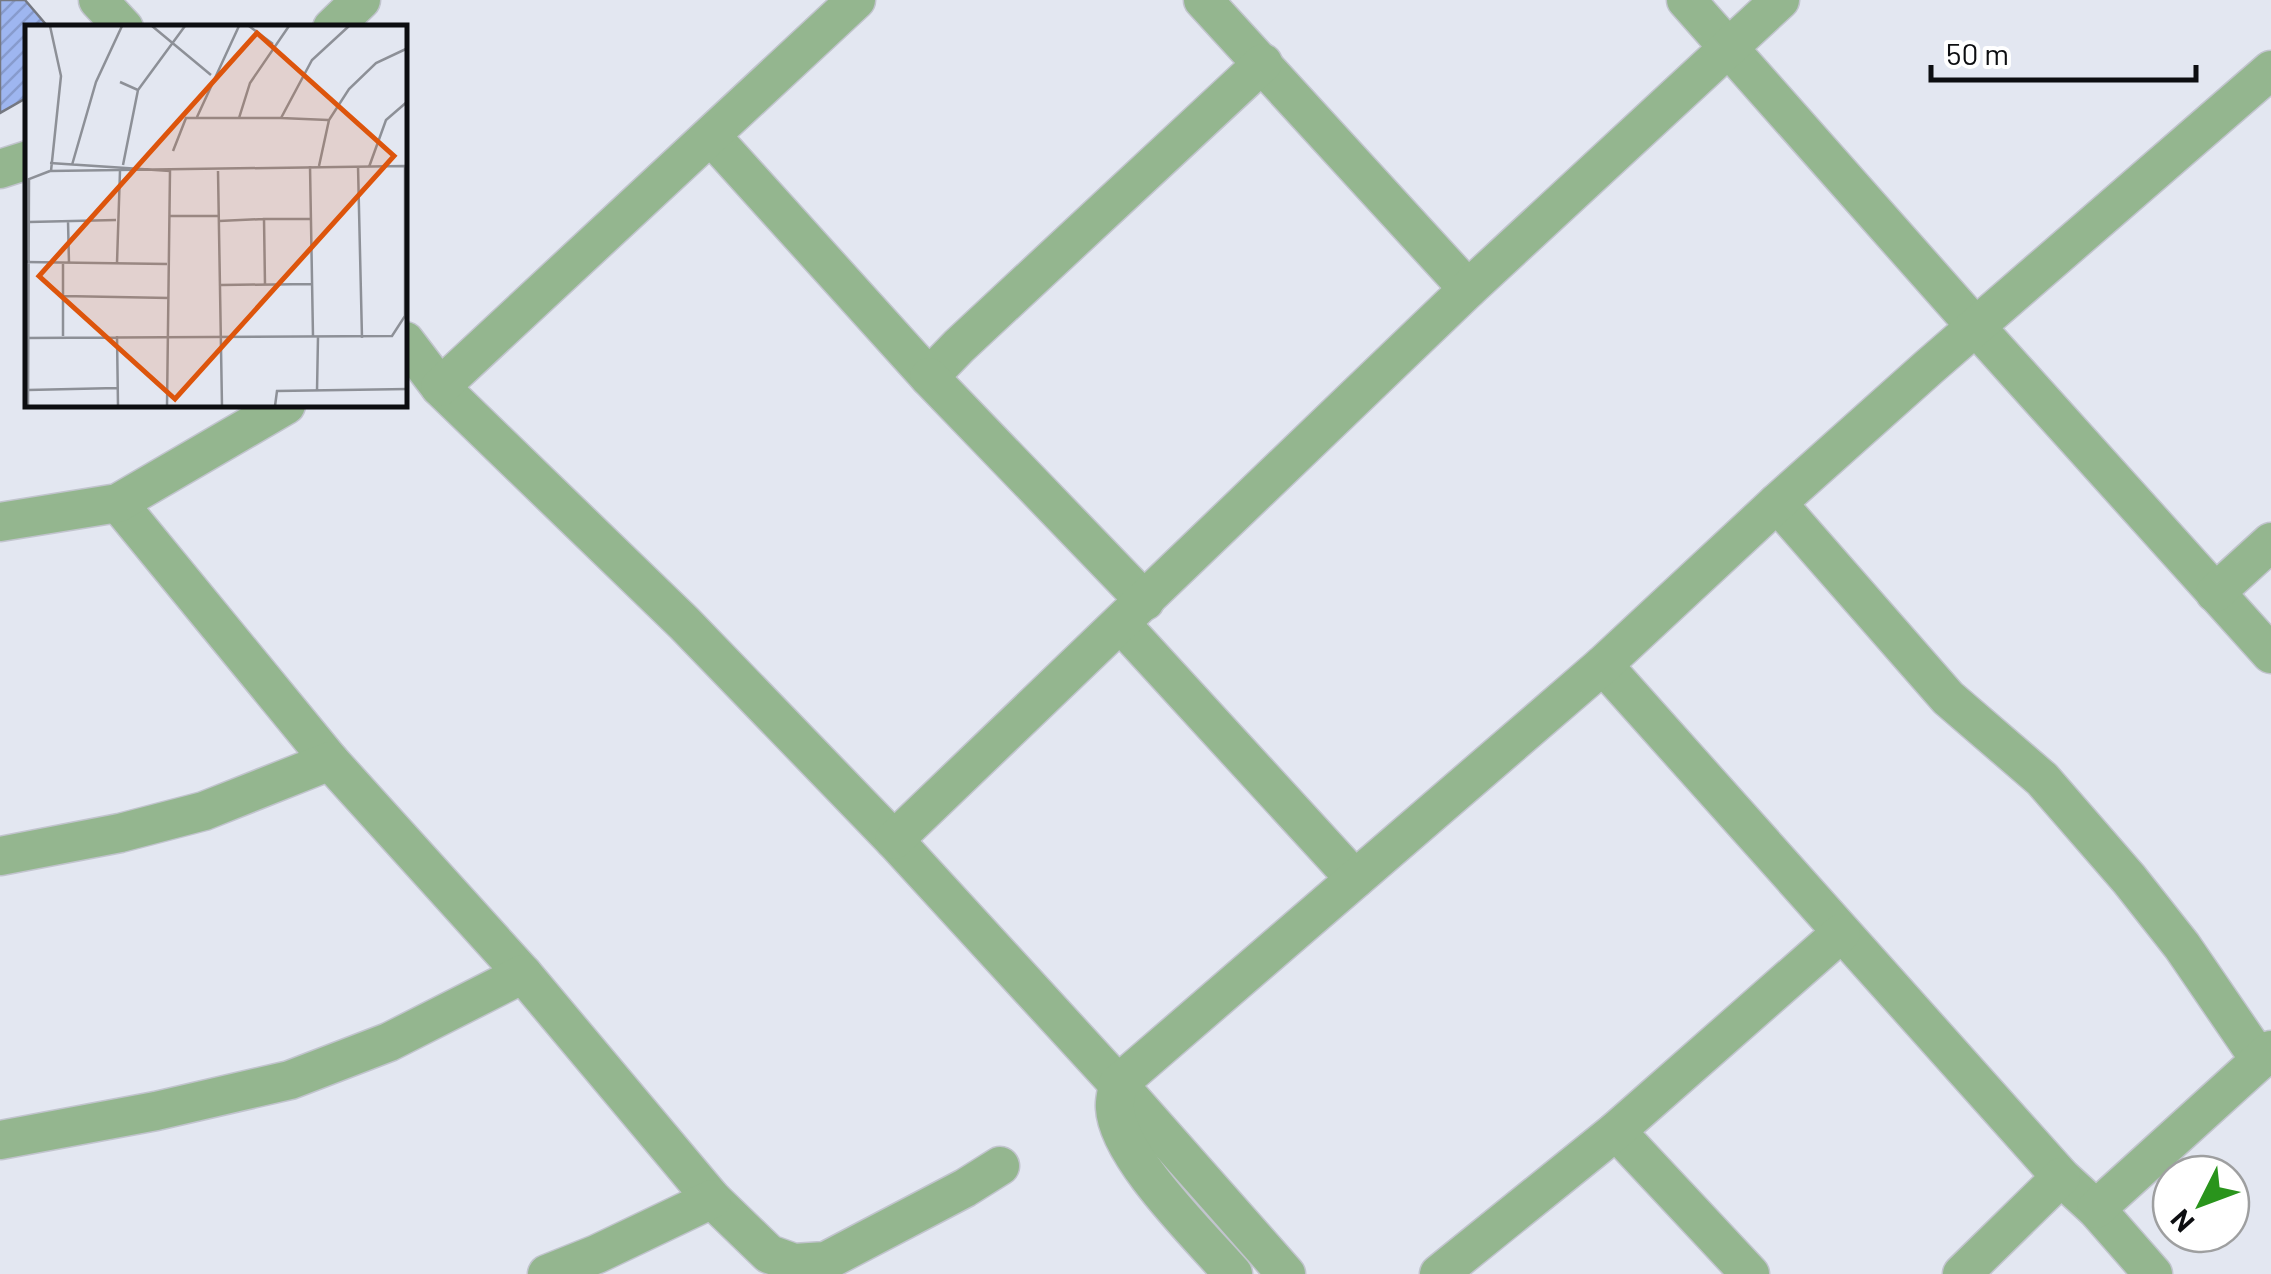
<svg xmlns="http://www.w3.org/2000/svg" width="2271" height="1274" font-family="Barlow,sans-serif">
<defs>
<pattern id="building-hatch" width="6" height="6" patternUnits="userSpaceOnUse" patternTransform="scale(2.5)"><rect width="6" height="6" fill="#9eb6f0"/><path d="M-1 1l2-2M0 6l6-6M5 7l2-2" fill="none" stroke="#879bcd"/></pattern>
</defs>
<rect width="100%" height="100%" fill="#e3e7f1"/>
<!-- building -->
<polygon fill="url(#building-hatch)" stroke="#757881" stroke-width="2.5" points="0,0 25,0 49,28 28,28 28,97 0,113"/>
<g fill="none" stroke-linecap="round" stroke-linejoin="round">
<defs>
<g id="minor">
<polyline points="98,0 124,28"/>
<polyline points="1203,0 1468,289"/>
<polyline points="1686,0 1976,327 2271,654"/>
<polyline points="332,28 361,0"/>
<polyline points="711,136 929,377 959,346 1263,63"/>
<polyline points="0,169 28,160"/>
<polyline points="405,341 440,387 684,623 894,840 1118,1084 1286,1274"/>
<polyline points="929,377 1145,601"/>
<polyline points="440,387 856,0"/>
<polyline points="118,503 330,761"/>
<polyline points="1777,503 1948,698 2042,779 2129,879 2182,946 2260,1060"/>
<polyline points="0,522 118,503 286,405"/>
<polyline points="2215,593 2271,542"/>
<polyline points="1121,624 1355,879"/>
<polyline points="1603,665 2061,1177 2096,1209 2153,1274"/>
<polyline points="894,840 1468,289 1780,0"/>
<polyline points="0,856 120,833 204,811 330,761 523,974"/>
<polyline points="1616,1131 1750,1274"/>
<polyline points="0,1140 156,1111 290,1080 389,1042 523,974 712,1199 769,1254 794,1263 826,1261 965,1188 1000,1166"/>
<polyline points="2096,1209 2271,1050"/>
<polyline points="547,1274 597,1254 712,1199"/>
<path d="M 1233,1274 C 1201,1237 1117,1156 1115,1108 C 1114,1101 1117,1092 1118,1084 L 1603,665 L 1777,503 L 1929,367 L 2271,70"/>
<polyline points="1439,1274 1616,1131 1841,933"/>
<polyline points="1962,1274 2061,1177"/>
</g>
</defs>
<!-- minor casing -->
<use href="#minor" stroke="#c1c4cd" stroke-width="41"/>
<!-- minor -->
<use href="#minor" stroke="#94b68f" stroke-width="38"/>
</g>
<!-- overview -->
<g transform="translate(25 25)">
<rect width="382" height="382" fill="#e3e7f1"/>
<path fill="none" stroke="#8d9097" stroke-width="2.5" d="M 25,1 L 36,51 L 26,146 L 380,141M 127,1 L 186,50M 224,1 L 248,19M 95,57 L 113,65 L 98,140M 113,65 L 160,1M 172,92 L 214,1M 214,93 L 256,93 L 287,35 L 324,1M 256,93 L 303,95M 148,126 L 161,93 L 214,93 L 225,58 L 264,1M 25,138 L 145,146 L 142,381M 47,140 L 71,57 L 97,1M 285,141 L 288,311M 294,141 L 304,95 L 324,64 L 351,38 L 383,23M 333,141 L 337,313M 344,142 L 361,95 L 383,76M 193,146 L 197,381M 144,191 L 194,191M 43,196 L 44,238M 194,196 L 239,194M 4,197 L 91,195M 0,237 L 142,239M 92,238 L 95,146M 38,239 L 38,311M 196,260 L 287,259M 240,260 L 239,194 L 286,194M 38,271 L 144,273M 92,311 L 93,381M 0,313 L 367,311 L 380,291 L 380,141M 3,365 L 92,363M 292,366 L 293,312M 3,381 L 4,154 L 25,146M 250,381 L 252,366 L 383,364"/>
<path fill="#dd550c" fill-opacity="0.15" stroke="#dd550c" stroke-width="5" d="M 232,8 L 369,131 L 150,374 L 14,251 Z"/>
<rect width="382" height="382" fill="none" stroke="#0d0e11" stroke-width="5"/>
</g>
<!-- north arrow -->
<g transform="translate(2201 1204) rotate(228)"><circle r="48" fill="#ffffff" stroke="#9e9fa0" stroke-width="2.5"/>
<path d="M0-8L18 38L0 25L-18 38Z" fill="#29941c"/>
<text y="-15" font-size="28" font-weight="bold" text-anchor="middle" fill="#0d0e11">N</text>
</g>
<!-- scale -->
<path d="M1931 65v15h265v-15" fill="none" stroke="#0d0e11" stroke-width="5"/>
<text x="1946" y="65" font-size="30" fill="#0d0e11" stroke="#ffffff" stroke-width="8" paint-order="stroke">50 m</text>
</svg>
